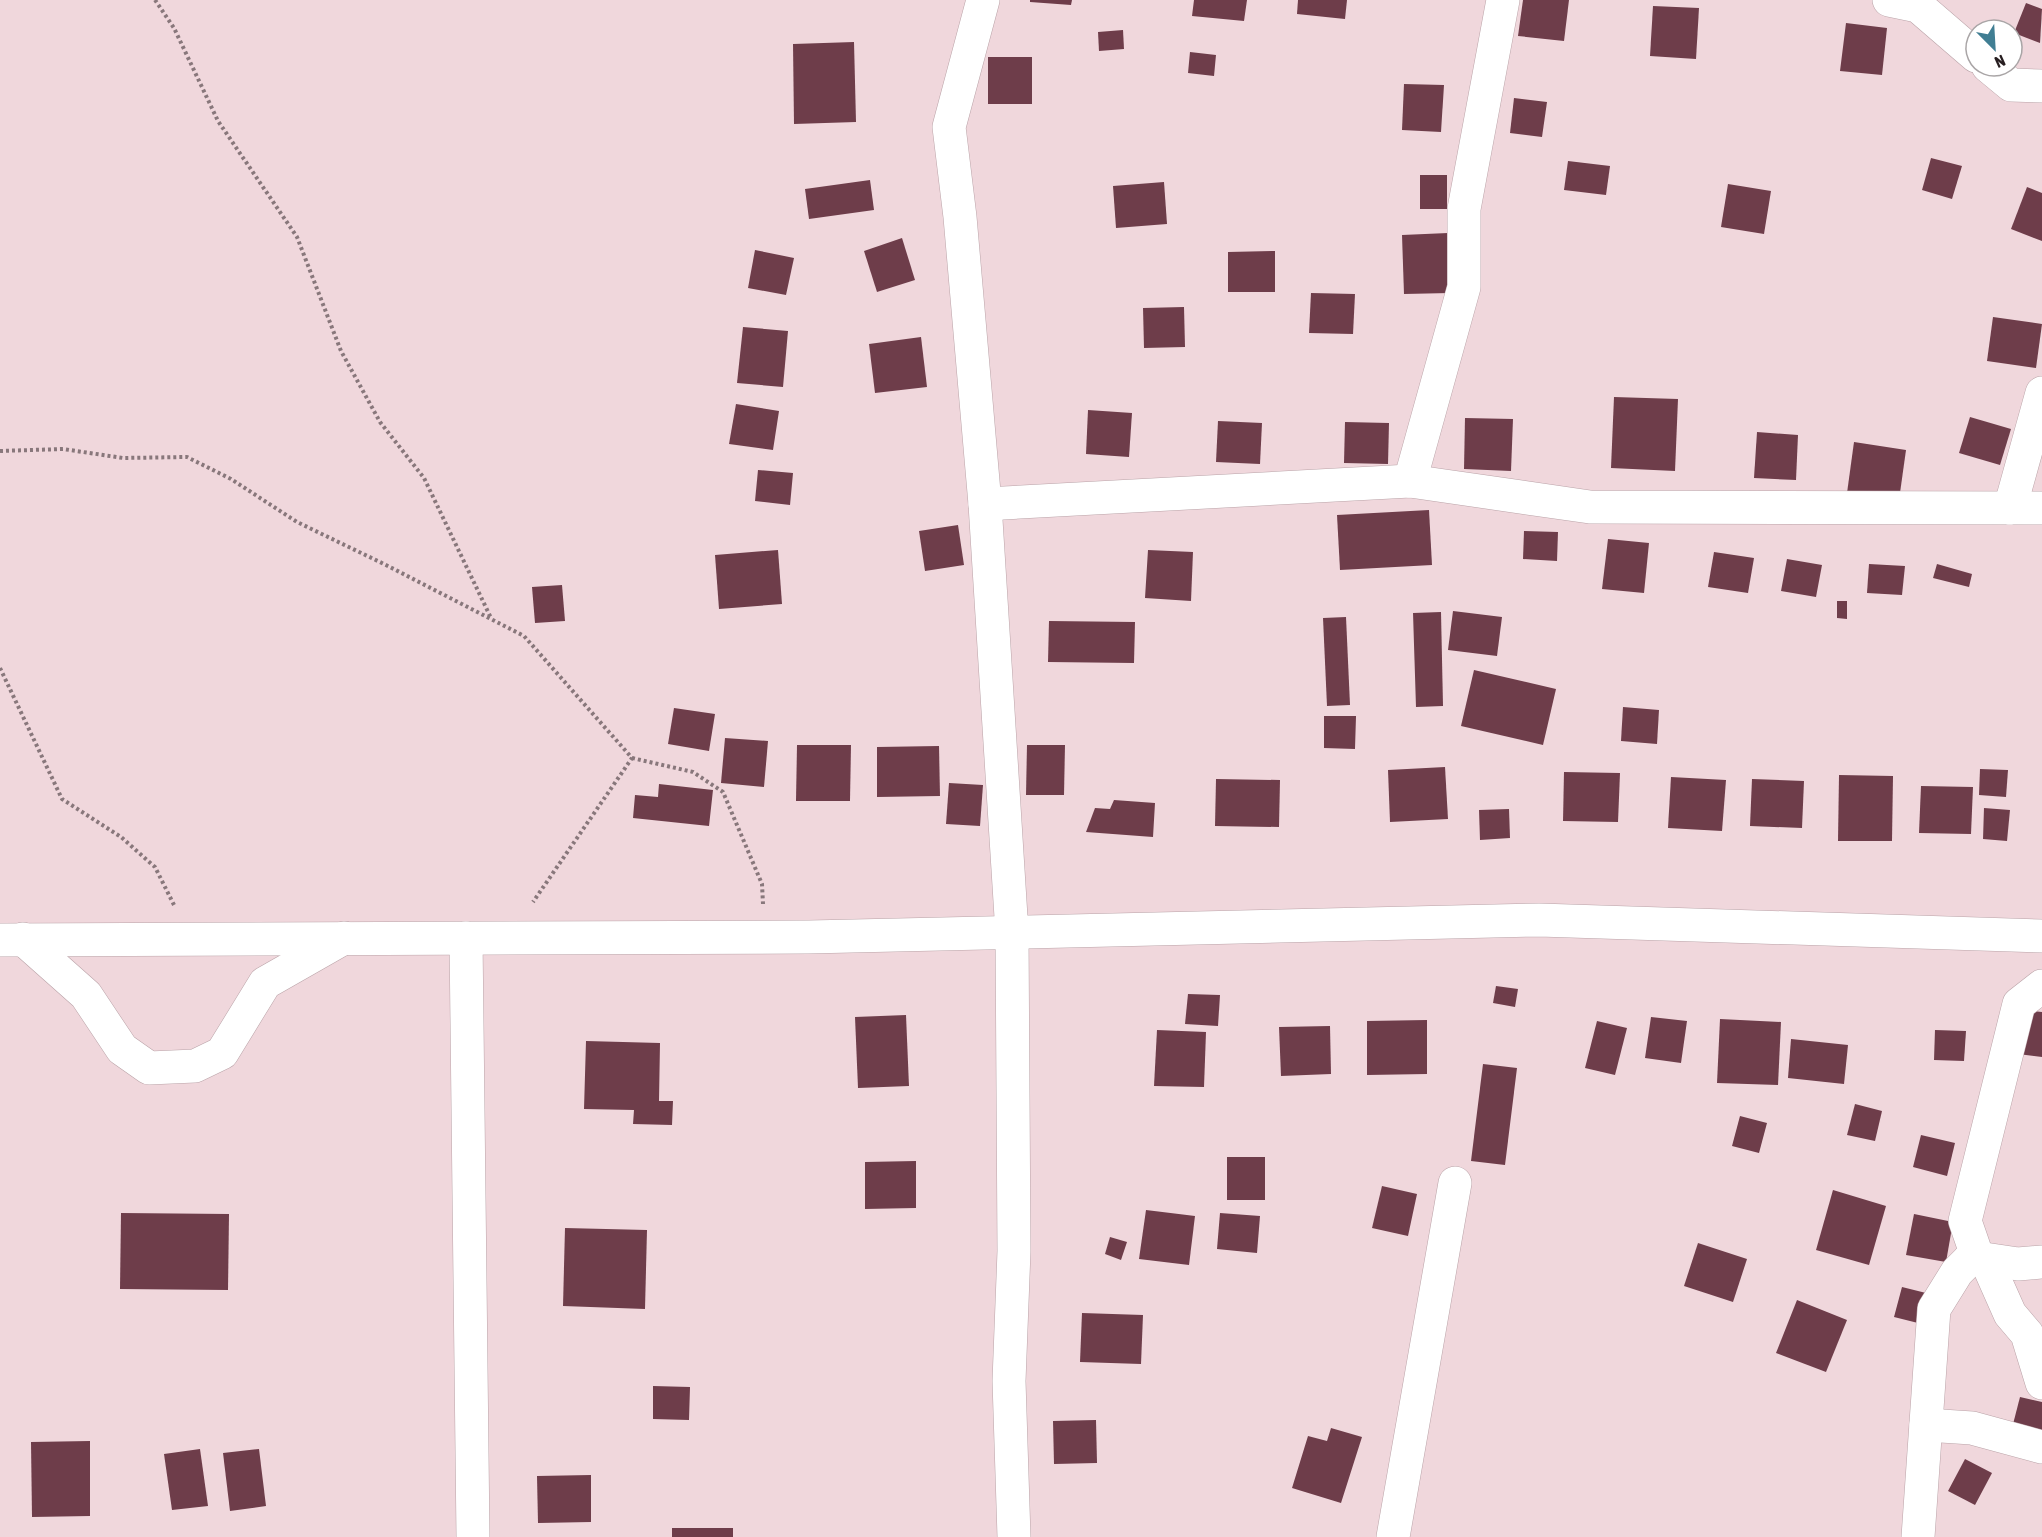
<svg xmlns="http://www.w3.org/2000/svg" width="2042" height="1537" font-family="'Asap Condensed',sans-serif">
<rect width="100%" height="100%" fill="#f0d7dc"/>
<!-- building -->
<g fill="#6e3d4a">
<polygon points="1030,0 1072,0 1071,5 1030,2"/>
<polygon points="1194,0 1247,0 1244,21 1192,16"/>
<polygon points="1298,0 1347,0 1345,19 1297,14"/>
<polygon points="1523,0 1569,0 1564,41 1518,36"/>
<polygon points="2026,3 2042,9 2040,43 2014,33"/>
<polygon points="1653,6 1699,8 1696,59 1650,56"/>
<polygon points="1846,23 1887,28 1882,75 1840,71"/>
<polygon points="1123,30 1124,49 1099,51 1098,32"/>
<polygon points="854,42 856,122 794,124 793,44"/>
<polygon points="1190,52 1216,55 1214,76 1188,73"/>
<rect x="988" y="57" width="44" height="47"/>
<polygon points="1404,84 1444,85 1441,132 1402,130"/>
<polygon points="1514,98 1547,102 1542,137 1510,133"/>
<polygon points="1931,158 1962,166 1952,199 1922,190"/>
<polygon points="1568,161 1610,166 1606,195 1564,190"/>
<rect x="1420" y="175" width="27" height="34"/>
<polygon points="870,180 874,210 809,219 805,189"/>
<polygon points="1164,182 1167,224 1116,228 1113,186"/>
<polygon points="1728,184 1771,191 1764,234 1721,227"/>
<polygon points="2027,187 2042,193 2042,241 2011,229"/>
<polygon points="1448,233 1450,293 1404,294 1402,235"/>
<polygon points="902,238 915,280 877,292 864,251"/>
<polygon points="755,250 794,258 786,295 748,288"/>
<polygon points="1275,251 1275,292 1228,292 1228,252"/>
<polygon points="1311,293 1355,294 1353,334 1309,333"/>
<polygon points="1184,307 1185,347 1144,348 1143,308"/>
<polygon points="1993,317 2042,324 2036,368 1987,361"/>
<polygon points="743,327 788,331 783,387 737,383"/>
<polygon points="921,337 927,387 875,393 869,344"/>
<polygon points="1614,397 1678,399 1675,471 1611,468"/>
<polygon points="736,404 779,411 773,450 729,444"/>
<polygon points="1088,410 1132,413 1129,457 1086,454"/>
<polygon points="1970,417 2011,429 2000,465 1959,453"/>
<polygon points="1465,418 1513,419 1511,471 1464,469"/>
<polygon points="1218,421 1262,423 1260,464 1216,462"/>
<polygon points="1345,422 1389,423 1388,464 1344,463"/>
<polygon points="1757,432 1798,435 1796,480 1754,478"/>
<polygon points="1854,442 1906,450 1899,500 1847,493"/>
<polygon points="758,470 793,473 790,505 755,501"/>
<polygon points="1429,510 1432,565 1340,570 1337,515"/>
<polygon points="958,525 964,565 925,571 919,531"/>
<polygon points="1524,531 1558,532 1557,561 1523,559"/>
<polygon points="1608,539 1649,543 1644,593 1602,589"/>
<polygon points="778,550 782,604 719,609 715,555"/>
<polygon points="1148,550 1193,552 1191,601 1145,598"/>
<polygon points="1714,552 1754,558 1748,593 1708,587"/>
<polygon points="1787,559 1822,565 1816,597 1781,591"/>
<polygon points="1869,564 1905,566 1902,595 1867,593"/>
<polygon points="1937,564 1972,574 1969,587 1933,578"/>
<polygon points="562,585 565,621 535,623 532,587"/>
<polygon points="1837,601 1847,601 1847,619 1837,618"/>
<polygon points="1453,611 1502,617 1497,656 1448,650"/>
<polygon points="1441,612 1443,706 1416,707 1413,613"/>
<polygon points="1346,617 1350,705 1327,706 1323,618"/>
<polygon points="1049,621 1135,622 1134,663 1048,662"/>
<polygon points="1474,670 1556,689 1543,745 1461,726"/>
<polygon points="1623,707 1659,710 1657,744 1621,741"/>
<polygon points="674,708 715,714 709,751 668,744"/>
<polygon points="1324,716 1356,716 1355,749 1324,748"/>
<polygon points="725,738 768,741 764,787 721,783"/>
<polygon points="797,745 851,745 850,801 796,801"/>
<polygon points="1027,745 1065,745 1064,795 1026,795"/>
<polygon points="939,746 940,796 877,797 877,747"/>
<polygon points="1445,767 1448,819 1390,822 1388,770"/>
<polygon points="1980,769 2008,770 2006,797 1979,795"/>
<polygon points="1564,772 1620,773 1618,822 1563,821"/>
<polygon points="1839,775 1893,776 1892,841 1838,841"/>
<polygon points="1671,777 1726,780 1722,831 1668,828"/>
<polygon points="1216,779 1280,780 1279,827 1215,826"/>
<polygon points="1752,779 1804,781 1802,828 1750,826"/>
<polygon points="949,783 983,785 980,826 946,824"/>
<polygon points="659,784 713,790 709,826 633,818 635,795 658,797"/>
<polygon points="1921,786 1973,787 1971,834 1919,833"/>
<polygon points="1114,800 1155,803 1153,837 1086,832 1095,808 1110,809"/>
<polygon points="1984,808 2010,810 2007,841 1983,839"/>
<polygon points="1509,809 1510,838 1480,840 1479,810"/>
<polygon points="1496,986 1518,989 1515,1007 1493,1003"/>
<polygon points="1188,994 1220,995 1218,1026 1185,1024"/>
<polygon points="2024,1010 2042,1012 2042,1057 2018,1054"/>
<polygon points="906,1015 909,1086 858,1088 855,1017"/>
<polygon points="1651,1017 1687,1021 1681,1063 1645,1058"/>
<polygon points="1720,1019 1781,1022 1778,1085 1717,1083"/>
<polygon points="1427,1020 1427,1074 1367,1075 1367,1021"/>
<polygon points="1597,1021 1627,1028 1615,1075 1585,1068"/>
<polygon points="1330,1026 1331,1074 1281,1076 1279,1027"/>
<polygon points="1157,1030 1206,1032 1204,1087 1154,1086"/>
<polygon points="1935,1030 1966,1031 1964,1061 1934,1060"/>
<polygon points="1791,1039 1848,1045 1844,1084 1788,1078"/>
<polygon points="586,1041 660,1043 659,1101 673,1101 672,1125 633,1124 634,1110 584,1109"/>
<polygon points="1483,1064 1517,1068 1505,1165 1471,1161"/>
<polygon points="1855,1104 1882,1111 1875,1141 1847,1135"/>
<polygon points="1740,1116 1767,1123 1759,1153 1732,1146"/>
<polygon points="1921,1135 1955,1143 1947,1176 1913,1167"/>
<rect x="1227" y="1157" width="38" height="43"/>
<polygon points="916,1161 916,1208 865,1209 865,1162"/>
<polygon points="1382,1186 1417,1194 1408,1236 1372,1228"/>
<polygon points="1833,1190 1886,1206 1869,1265 1816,1250"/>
<polygon points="1146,1210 1195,1216 1189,1265 1139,1259"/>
<polygon points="121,1213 229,1214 228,1290 120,1289"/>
<polygon points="1220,1213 1260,1216 1257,1253 1217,1249"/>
<polygon points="1914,1214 1953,1222 1946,1262 1906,1255"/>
<polygon points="565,1228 647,1230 645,1309 563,1306"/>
<polygon points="1110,1237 1127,1242 1121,1260 1105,1254"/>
<polygon points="1698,1243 1747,1259 1733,1302 1684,1286"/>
<polygon points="1902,1287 1930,1294 1922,1324 1894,1317"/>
<polygon points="1797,1300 1847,1320 1826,1372 1776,1353"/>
<polygon points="1082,1313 1143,1315 1141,1364 1080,1362"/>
<polygon points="653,1386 690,1387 689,1420 653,1419"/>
<polygon points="2020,1397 2042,1402 2042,1439 2011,1432"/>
<polygon points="1096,1420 1097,1463 1054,1464 1053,1421"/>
<polygon points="1331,1428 1362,1437 1341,1503 1292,1488 1308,1436 1327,1441"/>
<polygon points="90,1441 90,1516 32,1517 31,1442"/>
<polygon points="200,1449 208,1506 172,1510 164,1454"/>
<polygon points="259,1449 266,1506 230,1511 223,1453"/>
<polygon points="1965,1459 1992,1473 1975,1505 1948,1491"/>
<polygon points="591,1475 591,1522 538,1523 537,1476"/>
<rect x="672" y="1528" width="61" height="9"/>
</g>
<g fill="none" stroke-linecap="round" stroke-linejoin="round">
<defs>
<g id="minor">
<polyline points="983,0 949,127 960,217 985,504 1410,481 1590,507 2042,508"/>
<polyline points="1889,0 1918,6 1976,56"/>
<polyline points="1988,66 2011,85 2042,86"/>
<polyline points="1410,481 1464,287 1464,209 1503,0"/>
<polyline points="985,504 1012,933 1014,1251 1009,1381 1014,1537"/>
<polyline points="2010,508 2042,393"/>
<polyline points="466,938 473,1537"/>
<polyline points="23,939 86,995 122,1049 149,1068 195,1066 222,1053 265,983 344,938"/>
<polyline points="1971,1257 2018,1264 2042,1262"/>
<polyline points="1986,1260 2010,1314 2027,1334 2042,1383"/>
<polyline points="1926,1425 1972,1428 2042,1447"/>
<polyline points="1393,1537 1455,1183"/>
<polyline points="1918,1537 1934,1309 1957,1272 1976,1253 1965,1221 2019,1004 2042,986"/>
</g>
<polyline id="major" points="0,940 809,937 1539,920 2042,936"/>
</defs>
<!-- minor casing -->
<use href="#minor" stroke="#baa3a8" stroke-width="34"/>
<!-- major casing -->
<use href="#major" stroke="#baa3a8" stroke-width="34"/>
<!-- path -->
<g stroke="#88777b" stroke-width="4" stroke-dasharray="3 3" stroke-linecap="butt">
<polyline points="155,0 174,28 218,121 297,237 341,351 380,422 424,478 491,618"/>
<polyline points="0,451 63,449 123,458 187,457 231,479 297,522 384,564 524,636 632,758 533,902"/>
<polyline points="0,668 62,799 121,837 155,867 174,905"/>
<polyline points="632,758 693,772 723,792 762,884 763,904"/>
</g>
<!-- minor -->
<use href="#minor" stroke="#fff" stroke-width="33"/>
<!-- major -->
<use href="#major" stroke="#fff" stroke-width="33"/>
</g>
<!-- north arrow -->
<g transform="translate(1994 48) rotate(156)"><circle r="28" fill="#ffffff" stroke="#a9a5a6" stroke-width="1.5"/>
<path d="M0-4.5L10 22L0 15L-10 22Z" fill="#407e93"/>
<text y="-9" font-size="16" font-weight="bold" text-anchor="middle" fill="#271e20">N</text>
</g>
</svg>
